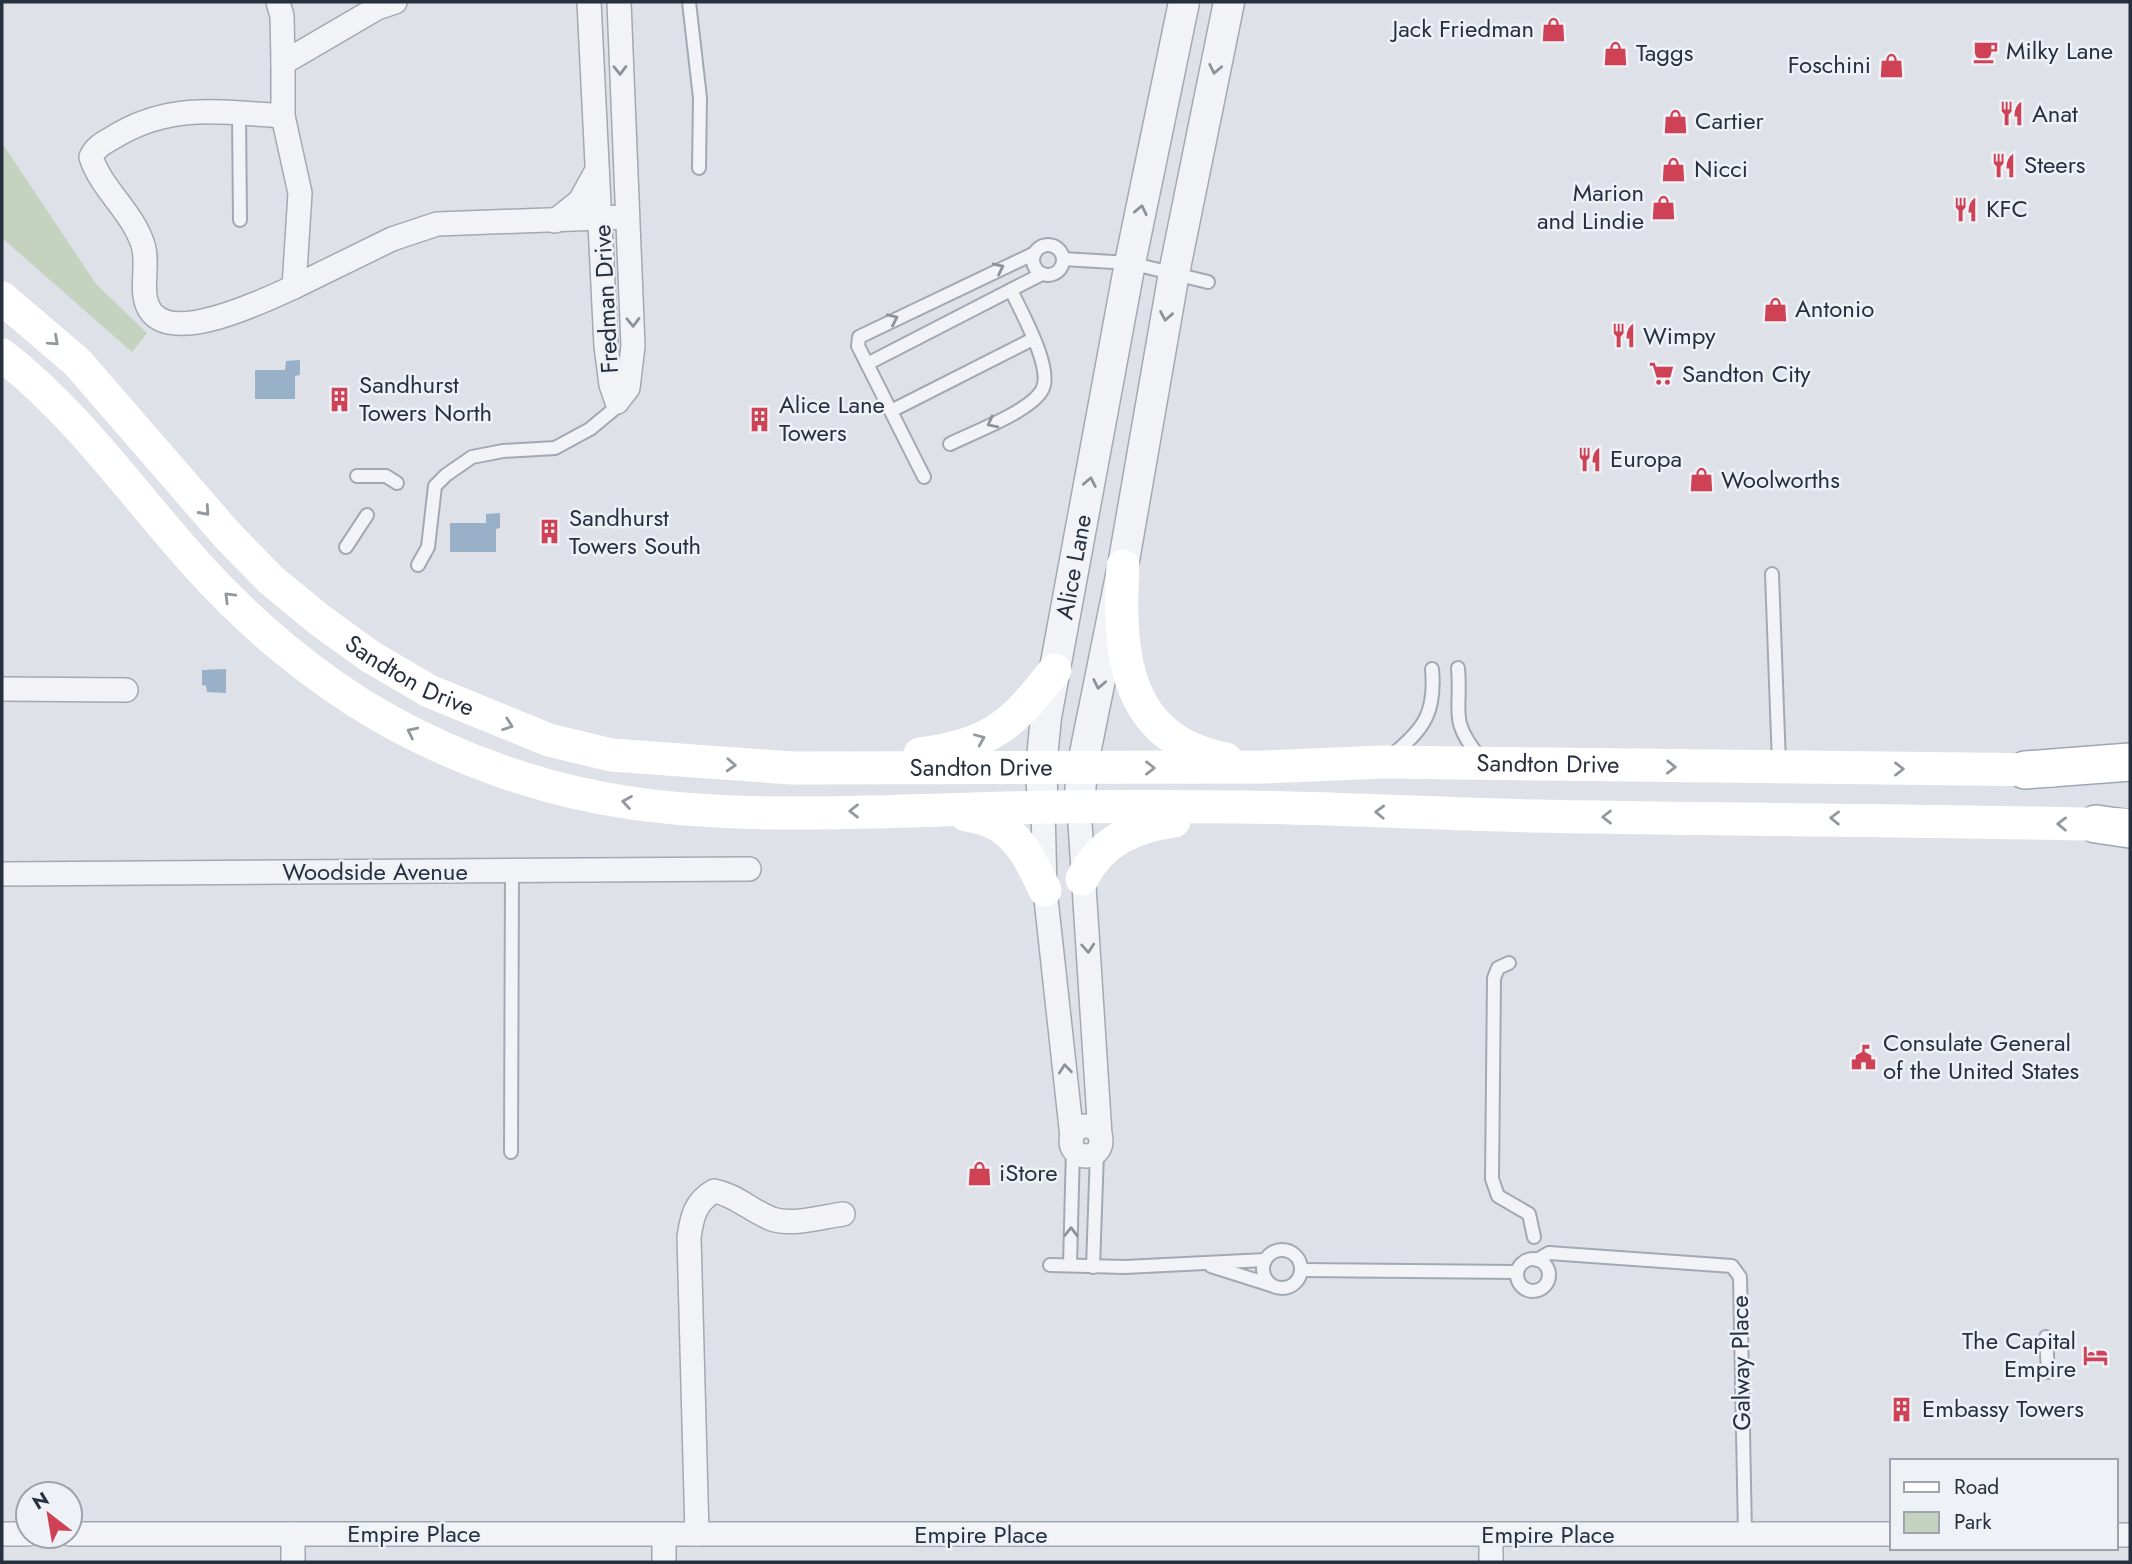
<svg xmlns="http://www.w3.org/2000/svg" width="2132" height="1564" font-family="Jost,sans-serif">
<rect width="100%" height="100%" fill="#dee2e8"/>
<!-- green -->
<polygon fill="#c4d2bf" points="2,143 96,284 147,333 132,352 2,238"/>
<!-- water -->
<g fill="#99b0c9">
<polygon points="300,360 300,375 295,376 295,399 255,399 255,370 285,370 286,361"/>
<polygon points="500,513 500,528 496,529 496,552 450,552 450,523 486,523 486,514"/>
<polygon points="226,669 226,693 207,692 206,686 202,685 202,670"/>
</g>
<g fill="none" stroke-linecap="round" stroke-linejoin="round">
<defs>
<g id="service">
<polyline points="689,2 700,98 699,168"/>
<polyline points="239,113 240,220"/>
<circle cx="1048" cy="260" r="15"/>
<polyline points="1063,259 1130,263 1208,282"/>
<polyline points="867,364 1042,274"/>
<polyline points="891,411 1033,339"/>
<path d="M 950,444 C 972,433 1031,411 1042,390 C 1054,369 1021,312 1011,290"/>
<polyline points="357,476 386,476 397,483"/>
<polyline points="924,477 858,346 859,337 1035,253"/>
<polyline points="346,547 367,515"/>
<polyline points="418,565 428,547 435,486 446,475 472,457 503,451 555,448 590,429 613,410 617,402"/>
<polyline points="1772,574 1779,764"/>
<path d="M 1458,668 C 1462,714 1448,718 1480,758"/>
<path d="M 1391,756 C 1424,729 1436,713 1432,669"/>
<polyline points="1509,963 1498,968 1494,978 1492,1179 1498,1196 1529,1214 1534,1237"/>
<polyline points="511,1152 512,871"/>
<circle cx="1282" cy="1269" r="19"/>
<circle cx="1533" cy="1275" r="16"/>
<polyline points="1537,1260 1549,1253 1732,1266 1740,1277 1745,1534"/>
<polyline points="1050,1265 1125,1267 1265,1260"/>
<polyline points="1070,1265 1073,1148"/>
<polyline points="1211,1266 1271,1285"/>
<polyline points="1093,1267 1097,1152"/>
<polyline points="1302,1270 1517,1272"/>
<polyline points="2046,1337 2048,1372"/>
</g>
<g id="minor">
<polyline points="278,2 282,16 283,63"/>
<polyline points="395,2 377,8 283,63 283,116 300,193 294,287 392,239 437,224 627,217"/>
<polyline points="589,2 606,346 611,385 617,402"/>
<path d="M 283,116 C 222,112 174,103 119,134 C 108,141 96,145 91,157 C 101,189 133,212 143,245 C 150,266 137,295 152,313 C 178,343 265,300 294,287"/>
<polyline points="555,221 580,201 597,170"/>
<polyline points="617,402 628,388 633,346 619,2"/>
<polyline points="2,689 126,690"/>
<polyline points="1043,807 1045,890 1072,1137"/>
<polyline points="1079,808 1100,1135"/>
<polyline points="2,874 749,869"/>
<circle cx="1086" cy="1141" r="15"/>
<polyline points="2,1534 28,1534"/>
<polyline points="70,1534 1892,1534"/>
<polyline points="293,1534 293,1562"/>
<path d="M 697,1534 L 689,1237 C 692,1217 695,1202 714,1191 C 736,1195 751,1211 772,1219 C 793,1226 822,1217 843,1214"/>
<polyline points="2116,1535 2130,1535"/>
<polyline points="664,1562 664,1535"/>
<polyline points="1491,1562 1491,1535"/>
</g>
<g id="tertiary">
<path id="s1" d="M 1043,807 L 1041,768 L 1046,717 L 1130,263 L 1184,2"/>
<polyline points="1079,808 1082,768 1123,566 1174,273 1229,2"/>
</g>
<g id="primary">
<polyline points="2025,770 2130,762"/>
<polyline points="2096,824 2130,829"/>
</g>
</defs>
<!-- service casing -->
<use href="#service" stroke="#a3a9b2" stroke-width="16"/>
<!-- minor casing -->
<use href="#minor" stroke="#a3a9b2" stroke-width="26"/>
<!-- tertiary casing -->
<use href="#tertiary" stroke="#a3a9b2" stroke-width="33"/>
<!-- primary casing -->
<use href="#primary" stroke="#9ea6b4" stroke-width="40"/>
<!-- service -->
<use href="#service" stroke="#f1f3f6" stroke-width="12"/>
<!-- minor -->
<use href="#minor" stroke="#f1f3f6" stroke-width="23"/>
<!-- tertiary -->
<use href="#tertiary" stroke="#f1f3f6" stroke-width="30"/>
<!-- secondary -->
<g stroke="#fff" stroke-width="33">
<path id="s2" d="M 2,298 L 77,362 L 228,536 L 271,580 L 321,621 L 371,657 L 429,691 L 549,740 L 611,755 L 792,768 L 1264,767 L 1382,762 L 2053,770"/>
<path d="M 2,355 C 78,414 132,493 197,565 C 249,623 314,678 382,717 C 458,760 545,791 631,803 C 744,819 862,812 975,809 C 1063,806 1152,806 1240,807 C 1339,808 1439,814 1538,816 C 1734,820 1929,820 2124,825"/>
<path d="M 1123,566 C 1118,653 1123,739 1226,759"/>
<path d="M 920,754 C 992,744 1012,725 1055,670"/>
<path d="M 966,815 C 1012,820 1027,852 1045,890"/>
<path d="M 1082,879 C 1101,841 1133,827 1174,821"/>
</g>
<!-- primary -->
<use href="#primary" stroke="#fff" stroke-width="37"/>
</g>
<!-- one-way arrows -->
<defs><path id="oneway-chevron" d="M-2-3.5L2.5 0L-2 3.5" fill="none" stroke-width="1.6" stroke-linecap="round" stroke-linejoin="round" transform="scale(1.75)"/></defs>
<g stroke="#8c929a">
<use href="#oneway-chevron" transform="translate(1215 69) rotate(101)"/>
<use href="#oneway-chevron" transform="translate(620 70) rotate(89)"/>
<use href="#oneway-chevron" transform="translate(1141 210) rotate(-78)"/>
<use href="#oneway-chevron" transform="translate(999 268) rotate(-26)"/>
<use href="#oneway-chevron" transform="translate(1166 316) rotate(100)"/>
<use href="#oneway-chevron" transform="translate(893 319) rotate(-25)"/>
<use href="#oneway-chevron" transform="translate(633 322) rotate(89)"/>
<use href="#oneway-chevron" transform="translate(992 423) rotate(153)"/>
<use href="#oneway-chevron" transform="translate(1090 482) rotate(-79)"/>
<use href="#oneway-chevron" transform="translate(1099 684) rotate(101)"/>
<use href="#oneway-chevron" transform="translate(1088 948) rotate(86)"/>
<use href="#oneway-chevron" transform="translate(1065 1069) rotate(-96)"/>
<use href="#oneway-chevron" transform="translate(1071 1232) rotate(-89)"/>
</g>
<g stroke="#93989f">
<use href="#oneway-chevron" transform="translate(54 341) rotate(42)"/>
<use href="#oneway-chevron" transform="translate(205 511) rotate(48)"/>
<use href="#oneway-chevron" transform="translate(229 597) rotate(-135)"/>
<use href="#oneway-chevron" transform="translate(508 725) rotate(20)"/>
<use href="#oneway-chevron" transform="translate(412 732) rotate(-154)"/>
<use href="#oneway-chevron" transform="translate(980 739) rotate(-23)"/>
<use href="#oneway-chevron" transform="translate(731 765) rotate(3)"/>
<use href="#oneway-chevron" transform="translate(1671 767) rotate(1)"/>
<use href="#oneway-chevron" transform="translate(1150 768)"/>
<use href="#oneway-chevron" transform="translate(1899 769)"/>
<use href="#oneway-chevron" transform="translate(627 802) rotate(-171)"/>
<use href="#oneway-chevron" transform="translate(854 811) rotate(180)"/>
<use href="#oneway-chevron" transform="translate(1380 812) rotate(-178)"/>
<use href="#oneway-chevron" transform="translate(1607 817) rotate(-180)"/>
<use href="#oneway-chevron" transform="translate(1835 818) rotate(-179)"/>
<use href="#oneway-chevron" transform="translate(2062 824) rotate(-179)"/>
</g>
<!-- icons -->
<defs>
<symbol id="shop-bare" viewBox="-9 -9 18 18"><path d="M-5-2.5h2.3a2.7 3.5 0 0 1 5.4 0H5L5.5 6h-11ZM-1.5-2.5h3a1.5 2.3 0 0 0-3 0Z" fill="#cf4256" stroke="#eef1f6" stroke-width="2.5" paint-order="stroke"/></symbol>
<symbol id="cafe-bare" viewBox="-9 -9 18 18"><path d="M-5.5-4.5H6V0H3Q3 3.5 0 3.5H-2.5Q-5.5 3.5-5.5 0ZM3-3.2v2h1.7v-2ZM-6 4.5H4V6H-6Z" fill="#cf4256" stroke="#eef1f6" stroke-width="2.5" paint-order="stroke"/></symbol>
<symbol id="restaurant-bare" viewBox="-9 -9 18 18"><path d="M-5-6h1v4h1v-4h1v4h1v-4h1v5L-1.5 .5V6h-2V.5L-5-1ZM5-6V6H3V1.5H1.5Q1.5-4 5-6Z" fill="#cf4256" stroke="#eef1f6" stroke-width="2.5" paint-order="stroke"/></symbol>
<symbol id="supermarket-bare" viewBox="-9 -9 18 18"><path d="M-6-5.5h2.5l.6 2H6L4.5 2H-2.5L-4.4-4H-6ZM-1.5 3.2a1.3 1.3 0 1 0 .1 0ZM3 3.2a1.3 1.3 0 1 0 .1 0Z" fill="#cf4256" stroke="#eef1f6" stroke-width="2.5" paint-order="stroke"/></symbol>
<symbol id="building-bare" viewBox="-9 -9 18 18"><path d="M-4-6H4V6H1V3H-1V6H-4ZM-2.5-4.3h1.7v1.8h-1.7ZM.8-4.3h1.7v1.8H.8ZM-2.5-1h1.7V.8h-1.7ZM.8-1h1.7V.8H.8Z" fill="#cf4256" stroke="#eef1f6" stroke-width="2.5" paint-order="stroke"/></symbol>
<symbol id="civic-bare" viewBox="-9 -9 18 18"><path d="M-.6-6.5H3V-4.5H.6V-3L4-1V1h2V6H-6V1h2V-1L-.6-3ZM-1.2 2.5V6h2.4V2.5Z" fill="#cf4256" stroke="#eef1f6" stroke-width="2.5" paint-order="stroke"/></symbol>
<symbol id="hotel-bare" viewBox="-9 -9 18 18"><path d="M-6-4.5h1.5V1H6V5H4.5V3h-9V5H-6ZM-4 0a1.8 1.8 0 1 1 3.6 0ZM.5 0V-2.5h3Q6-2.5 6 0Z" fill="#cf4256" stroke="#eef1f6" stroke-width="2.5" paint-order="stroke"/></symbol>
</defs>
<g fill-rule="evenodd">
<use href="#shop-bare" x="1536" y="12" width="35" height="35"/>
<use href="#cafe-bare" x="1968" y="34" width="35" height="35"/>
<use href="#shop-bare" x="1598" y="36" width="35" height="35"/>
<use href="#shop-bare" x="1874" y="48" width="35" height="35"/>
<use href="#restaurant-bare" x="1994" y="96" width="35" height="35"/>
<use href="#shop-bare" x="1658" y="104" width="35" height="35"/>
<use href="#restaurant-bare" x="1986" y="148" width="35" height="35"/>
<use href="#shop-bare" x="1656" y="152" width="35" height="35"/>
<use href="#shop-bare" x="1646" y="190" width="35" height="35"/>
<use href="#restaurant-bare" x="1948" y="192" width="35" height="35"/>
<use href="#shop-bare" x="1758" y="292" width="35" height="35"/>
<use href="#restaurant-bare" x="1606" y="318" width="35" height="35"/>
<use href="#supermarket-bare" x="1644" y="356" width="35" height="35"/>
<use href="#building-bare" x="322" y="382" width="35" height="35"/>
<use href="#building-bare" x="742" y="402" width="35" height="35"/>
<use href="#restaurant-bare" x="1572" y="442" width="35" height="35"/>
<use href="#shop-bare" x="1684" y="462" width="35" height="35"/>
<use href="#building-bare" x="532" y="514" width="35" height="35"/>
<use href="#civic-bare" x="1846" y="1040" width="35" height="35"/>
<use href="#shop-bare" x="962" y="1156" width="35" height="35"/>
<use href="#hotel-bare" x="2078" y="1338" width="35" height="35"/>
<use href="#building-bare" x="1884" y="1392" width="35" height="35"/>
</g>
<g text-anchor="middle" stroke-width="5" stroke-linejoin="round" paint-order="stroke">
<!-- poi labels -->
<g font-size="24" fill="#27303f" stroke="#eef1f6" text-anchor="start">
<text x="1534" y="37" text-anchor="end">Jack Friedman</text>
<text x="2006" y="59">Milky Lane</text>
<text x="1636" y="61">Taggs</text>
<text x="1871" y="73" text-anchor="end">Foschini</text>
<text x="2032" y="122">Anat</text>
<text x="1695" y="129">Cartier</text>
<text x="2024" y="173">Steers</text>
<text x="1694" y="177">Nicci</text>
<text x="1644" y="201" text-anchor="end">Marion<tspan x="1644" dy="28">and Lindie</tspan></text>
<text x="1986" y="217">KFC</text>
<text x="1795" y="317">Antonio</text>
<text x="1643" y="344">Wimpy</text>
<text x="1682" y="382">Sandton City</text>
<text x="359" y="393">Sandhurst<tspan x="359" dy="28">Towers North</tspan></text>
<text x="779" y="413">Alice Lane<tspan x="779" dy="28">Towers</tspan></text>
<text x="1610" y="467">Europa</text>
<text x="1721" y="488">Woolworths</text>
<text x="569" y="526">Sandhurst<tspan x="569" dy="28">Towers South</tspan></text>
<text x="1883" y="1051">Consulate General<tspan x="1883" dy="28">of the United States</tspan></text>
<text x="999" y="1181">iStore</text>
<text x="2076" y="1349" text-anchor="end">The Capital<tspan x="2076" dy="28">Empire</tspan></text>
<text x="1922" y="1417">Embassy Towers</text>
</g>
<!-- street labels -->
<g font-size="24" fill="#27303f" stroke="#eef1f6">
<text transform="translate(606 299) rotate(-93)" y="8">Fredman Drive</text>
<text dy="8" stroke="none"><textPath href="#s1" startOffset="243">Alice Lane</textPath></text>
<text dy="8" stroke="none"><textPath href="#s2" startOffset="560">Sandton Drive</textPath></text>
<text dy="8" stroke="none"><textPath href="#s2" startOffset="1715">Sandton Drive</textPath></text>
<text dy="8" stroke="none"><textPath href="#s2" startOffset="1148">Sandton Drive</textPath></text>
<text x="375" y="880">Woodside Avenue</text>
<text transform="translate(1741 1363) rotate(-91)" y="8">Galway Place</text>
<text x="414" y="1542">Empire Place</text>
<text x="981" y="1543">Empire Place</text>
<text x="1548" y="1543">Empire Place</text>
</g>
</g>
<!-- border -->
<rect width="2132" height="1564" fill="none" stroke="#27303f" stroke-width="7"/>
<!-- legend -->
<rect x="1890" y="1459" width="228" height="91" fill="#eef1f6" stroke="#9ea4ad" stroke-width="2"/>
<rect x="1904" y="1482" width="35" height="10" fill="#ffffff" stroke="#9ea4ad" stroke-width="2"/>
<text x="1954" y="1494" font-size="21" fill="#27303f">Road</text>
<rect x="1904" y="1512" width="35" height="21" fill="#c4d2bf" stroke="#9ea4ad" stroke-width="2"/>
<text x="1954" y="1529" font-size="21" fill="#27303f">Park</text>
<!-- north arrow -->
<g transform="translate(49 1515) rotate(329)"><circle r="33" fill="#eef1f6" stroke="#9ea4ad" stroke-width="2"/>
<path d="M0-5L12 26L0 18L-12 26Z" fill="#cf4256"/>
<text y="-10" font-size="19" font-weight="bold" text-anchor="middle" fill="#27303f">N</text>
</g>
</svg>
